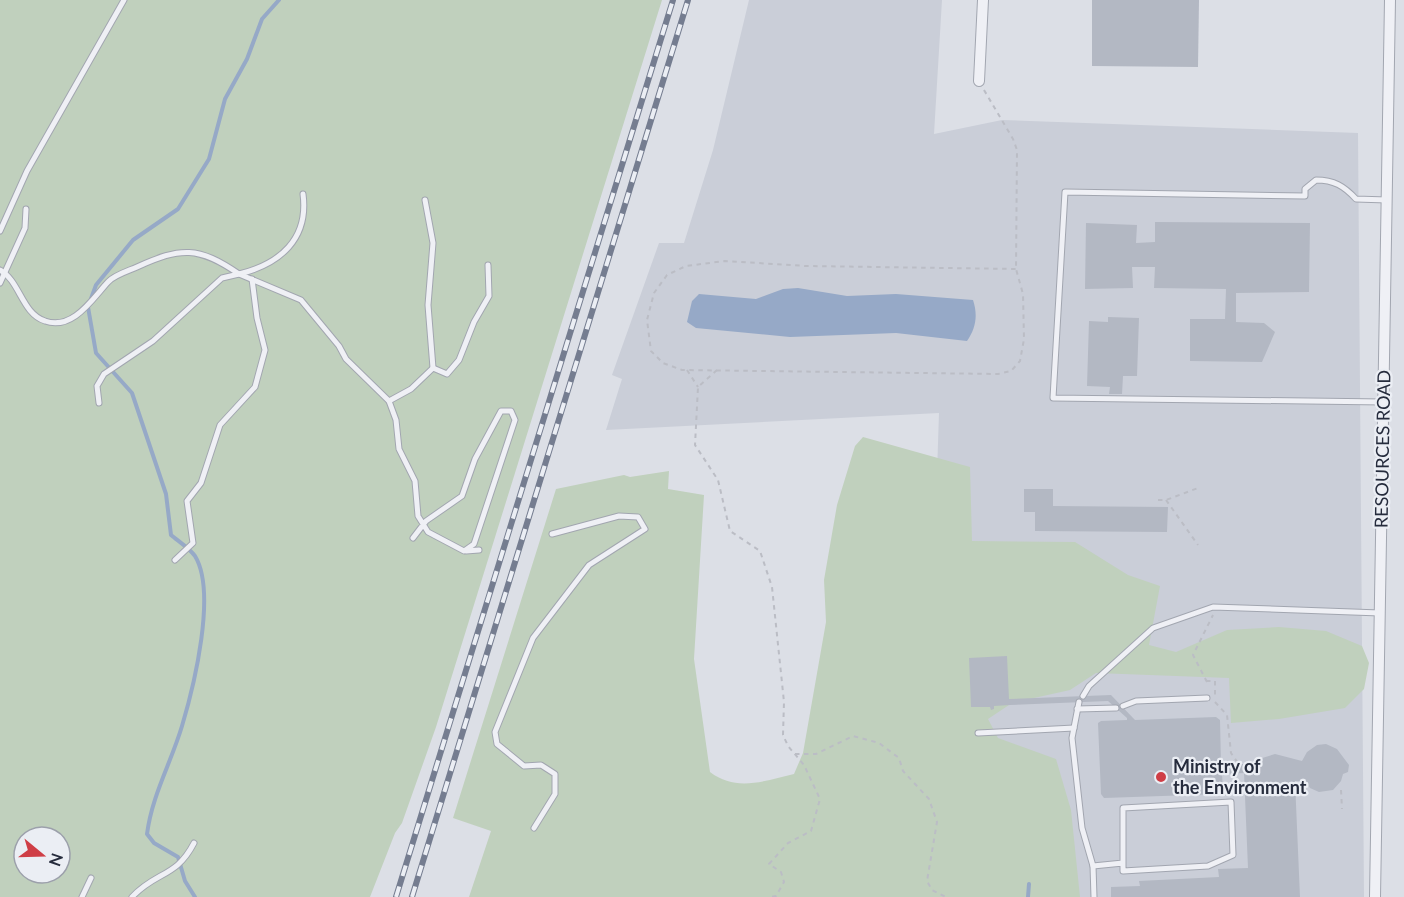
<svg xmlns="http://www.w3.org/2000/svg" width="1404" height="897" font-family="Lato,sans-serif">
<rect width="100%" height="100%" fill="#dcdfe6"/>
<!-- built -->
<polygon fill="#caced8" points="749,0 942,0 934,134 1002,120 1358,133 1364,897 923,897 939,413 606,430 622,379 612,375 659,243 684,243 713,150"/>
<!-- green -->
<g fill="#c0d0bd" fill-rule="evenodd">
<path d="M 0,0 L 662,0 L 436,727 L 402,823 L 395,833 L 370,897 L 0,897 ZM 24,837 L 60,837 L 60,873 L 24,873 Z"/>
<path d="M 863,437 L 970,467 L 972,541 L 1075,542 L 1128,575 L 1160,586 L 1149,645 L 1176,652 L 1227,630 L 1279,627 L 1326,631 L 1362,646 L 1369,663 L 1364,689 L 1345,708 L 1279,719 L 1231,723 L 1229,678 L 1096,673 L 1070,690 L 1012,703 L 988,719 L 998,738 L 1056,759 L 1071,810 L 1080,897 L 469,897 L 491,831 L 453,818 L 556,489 L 624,475 L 630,477 L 669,471 L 668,489 L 704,495 L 694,659 L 710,772 C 736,792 764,781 794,774 L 803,753 L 826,622 L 824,580 L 837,505 L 855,446 Z"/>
</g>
<!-- water -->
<path fill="#96a9c7" d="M 798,288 L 847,296 L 896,294 L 973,300 C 978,315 976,328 967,341 L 896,333 L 790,337 L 696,328 L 687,322 L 692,301 L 699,294 L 756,299 L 783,289 Z"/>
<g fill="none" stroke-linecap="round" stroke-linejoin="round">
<!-- stream -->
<g stroke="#96a9c7" stroke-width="4">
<path d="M 195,897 L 185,881 L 178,857 L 154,843 L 147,834 C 152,795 171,763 182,726 C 194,686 217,592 195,556 C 189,548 178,541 171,535 L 166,494 L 132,393 L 96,353 L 88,307 L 96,285 L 133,240 L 178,209 L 209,159 L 225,99 L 247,59 L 262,19 L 279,0"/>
<polyline points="1028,897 1029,884"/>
</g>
</g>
<!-- building -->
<g fill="#b3b8c3">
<polygon points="1092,0 1199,0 1198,67 1092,66"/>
<polygon points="1155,222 1310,223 1309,292 1236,293 1236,322 1264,323 1275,332 1262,362 1190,361 1190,319 1225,319 1226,289 1154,288 1155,267 1132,267 1133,288 1085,289 1086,223 1137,225 1136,243 1155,242"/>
<polygon points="1108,317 1139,318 1137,376 1123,376 1122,394 1109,394 1110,387 1087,386 1089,321 1108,322"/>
<polygon points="1024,489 1053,489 1053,506 1168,507 1167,532 1035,531 1035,512 1024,512"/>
<polygon points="1007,656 1009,699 1111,695 1135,720 1216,717 1220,720 1221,765 1243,764 1275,754 1302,761 1307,752 1317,745 1326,744 1337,749 1349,765 1348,772 1343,774 1341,781 1333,790 1319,792 1310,788 1305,781 1295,781 1300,897 1111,897 1111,887 1140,886 1139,881 1219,877 1218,869 1248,868 1244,773 1222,774 1223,790 1220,794 1104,798 1101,794 1098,723 1101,721 1127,720 1127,718 1108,701 1010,705 994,706 994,709 991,710 990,707 971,707 969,658"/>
</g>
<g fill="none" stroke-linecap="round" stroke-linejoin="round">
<defs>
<g id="service">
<polyline points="425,200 433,243 428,305 433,368"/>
<polyline points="0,231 27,171 124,0"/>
<path d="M 0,270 C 20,281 22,314 45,321 C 73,331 93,298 108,282 C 114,275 128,271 137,267 C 181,247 198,246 239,274 C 280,264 309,239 303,194"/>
<polyline points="0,283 25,228 26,209"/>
<polyline points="389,401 411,389 433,368 447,374 459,360 474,322 489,296 488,265"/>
<path d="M 1384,402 L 1053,398 L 1065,192 L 1305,196 L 1305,189 L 1316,180 C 1334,180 1344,186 1356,199 L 1387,200"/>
<polyline points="99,403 97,386 104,374 153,341 222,278 239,274 301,300 339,346 346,359 389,401 396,420 399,449 415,481 418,516 428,532 464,551 474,544 515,420 511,411 501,411 475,459 462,496 426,521 413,538"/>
<polyline points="466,551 479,550"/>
<polyline points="175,560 193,543 187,501 201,483 220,425 255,387 265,350 257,318 252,279"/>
<polyline points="1083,696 1089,686 1153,628 1213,607 1380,613"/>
<polyline points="1079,702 1072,738 1082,828 1093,866 1094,897"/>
<polyline points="1123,706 1136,701 1207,698"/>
<polyline points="1077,709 1116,708"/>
<polyline points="978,733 1074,728"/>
<polyline points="534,828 555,794 555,774 541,765 524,766 497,744 495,732 533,638 589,565 645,529 638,517 619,516 552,534"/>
<polyline points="1093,866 1123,863 1123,871 1208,866 1233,855 1231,802 1123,808 1123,863"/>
<polyline points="82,897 91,878"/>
<path d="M 132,897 C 156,871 176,878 194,843"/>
</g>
<g id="minor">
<polyline points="979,81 983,0"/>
<polyline points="1375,897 1390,0"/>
</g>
</defs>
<!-- service casing -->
<use href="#service" stroke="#a2a6b0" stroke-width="7"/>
<!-- minor casing -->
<use href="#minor" stroke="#a2a6b0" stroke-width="12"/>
<!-- path -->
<g stroke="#bbbdc5" stroke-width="2" stroke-dasharray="4.5 4.5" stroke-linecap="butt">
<polyline points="984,90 1013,139 1017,150 1016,269 1023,294 1024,339 1020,361 1011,371 998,374 682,370 663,363 651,351 647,320 654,293 667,275 686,266 725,261 806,266 1016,269"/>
<polyline points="687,370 698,387"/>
<polyline points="717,370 698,387 695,445 718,480 730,531 760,551 772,587 784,702 783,735 788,746 804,765 820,799 811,831 788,843 769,864 781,872 784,882 776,896 770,897"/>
<polyline points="1158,500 1166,500 1198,488"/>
<polyline points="1166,500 1198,545"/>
<polyline points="1206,681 1215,681 1215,696"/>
<polyline points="1207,682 1193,655 1213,615"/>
<polyline points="1215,702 1227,715 1231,753 1238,763"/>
<polyline points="795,754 816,754 853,736 879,743 899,758 903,771 929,799 937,822 927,881 932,890 946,897"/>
<polyline points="1341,790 1342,809"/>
</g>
<!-- service -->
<use href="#service" stroke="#eff0f5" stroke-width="5"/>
<!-- minor -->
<use href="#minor" stroke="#eff0f5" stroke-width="10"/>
<defs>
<g id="rail">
<polyline points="396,897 673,0"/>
<polyline points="412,897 688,0"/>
</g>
</defs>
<!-- rail casing -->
<use href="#rail" stroke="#757d90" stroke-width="6"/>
<!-- rail -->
<use href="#rail" stroke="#ebeef4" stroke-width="4" stroke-dasharray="11" stroke-linecap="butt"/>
</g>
<!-- markers -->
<circle fill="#cf3e46" stroke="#ebeef4" stroke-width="2" cx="1161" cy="777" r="6"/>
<g text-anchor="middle" stroke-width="4.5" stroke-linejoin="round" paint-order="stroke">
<!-- street labels -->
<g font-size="18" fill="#262c3d" stroke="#ebeef4">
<text transform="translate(1383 449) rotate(-89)" y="6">RESOURCES ROAD</text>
</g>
<!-- poi labels -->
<g font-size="18" font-weight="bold" fill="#262c3d" stroke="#ebeef4" text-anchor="start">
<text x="1173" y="773">Ministry of<tspan x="1173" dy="21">the Environment</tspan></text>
</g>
</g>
<!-- north arrow -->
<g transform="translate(42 855) rotate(109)"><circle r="28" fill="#ebeef4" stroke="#9ca0ab" stroke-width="1.5"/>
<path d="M0-4.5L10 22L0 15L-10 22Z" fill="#cf3e46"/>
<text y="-9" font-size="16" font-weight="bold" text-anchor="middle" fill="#262c3d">N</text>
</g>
</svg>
